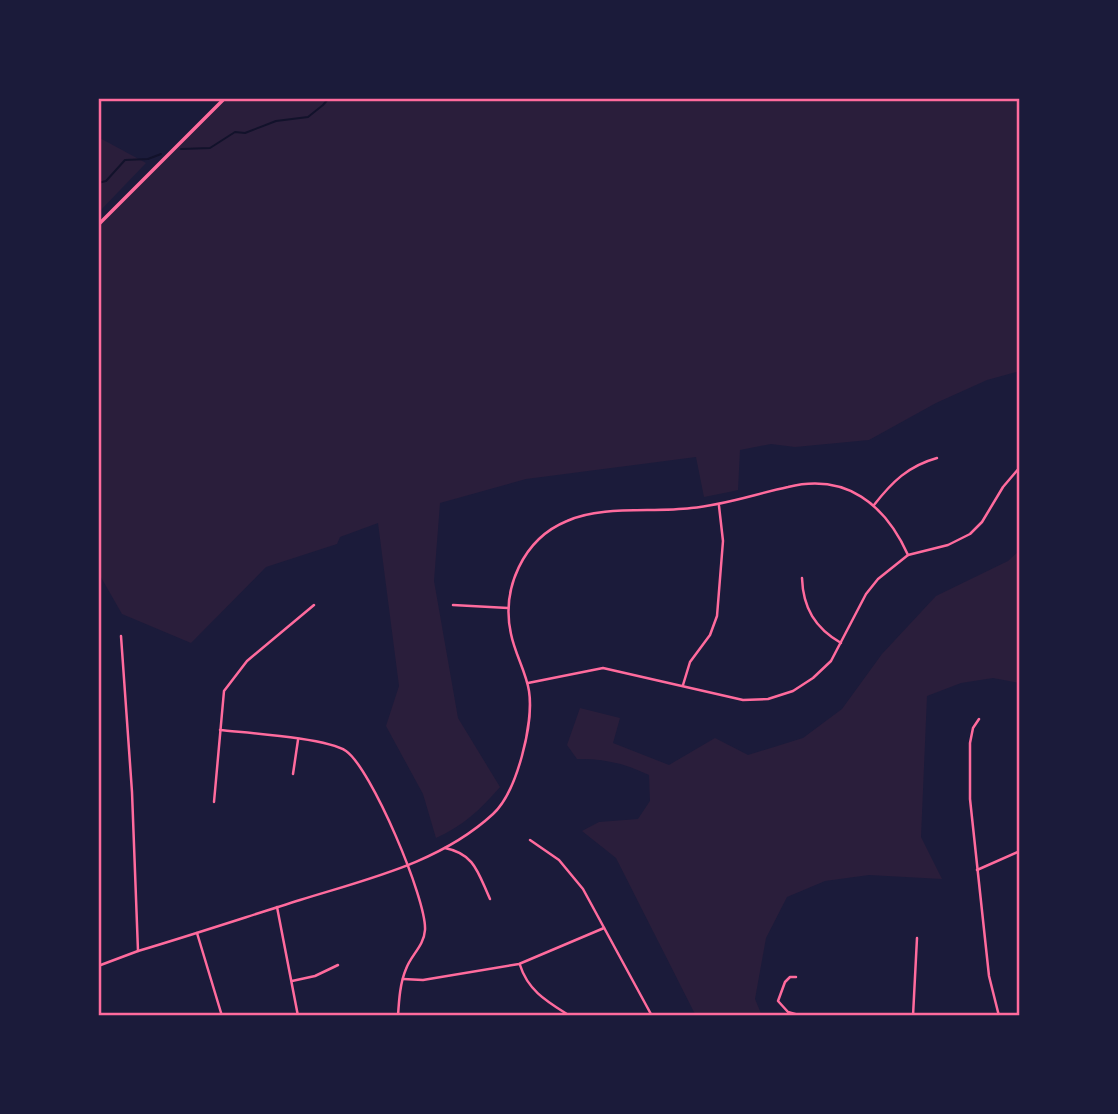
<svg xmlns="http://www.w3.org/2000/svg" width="1118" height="1114" font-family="Overpass,sans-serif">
<rect width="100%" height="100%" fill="#1b1b3a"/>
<!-- green -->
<g fill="#2a1e3b">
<path d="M 228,98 L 1020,98 L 1020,371 L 987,380 L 936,403 L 869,440 L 795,447 L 771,444 L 740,450 L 738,490 L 734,491 L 704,497 L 696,457 L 526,479 L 440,503 L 434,581 L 458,718 L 500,787 C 481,809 463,826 436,838 L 423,794 L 386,726 L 399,686 L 378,523 L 340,537 L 337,544 L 266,567 L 191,643 L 122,614 L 98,572 L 98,227 Z"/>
<polygon points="98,137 146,163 98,213"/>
<path d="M 1020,550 L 1020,683 L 993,678 L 961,683 L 927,696 L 921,837 L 942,879 L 869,875 L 825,881 L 787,897 L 766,938 L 755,999 L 762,1016 L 696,1016 L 616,858 L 582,831 L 599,822 L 638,819 L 650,801 L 649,775 C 626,764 603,758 577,759 L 567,745 L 580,708 L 620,718 L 613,743 L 669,765 L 715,738 L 748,755 L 803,738 L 842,709 L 882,654 L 936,596 L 1008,561 Z"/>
</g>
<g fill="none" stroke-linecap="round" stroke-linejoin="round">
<!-- stream -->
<g stroke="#12122b" stroke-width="2">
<polyline points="181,149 210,148 235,132 245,133 276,121 308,117 323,105 329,98"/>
<polyline points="98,183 106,181 125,160 148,159 161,154"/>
</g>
<!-- minor -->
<g stroke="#ff6b9d" stroke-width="2.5">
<path d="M 874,505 C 892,482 908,466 937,458"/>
<path d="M 802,578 C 803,608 815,628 841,643"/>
<polyline points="453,605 508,608"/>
<polyline points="121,636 132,792 138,951"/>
<polyline points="528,683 603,668 743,700 768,699 793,691 813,678 831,661 866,594 878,579 908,555 948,545 970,534 982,522 1003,487 1020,467"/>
<polyline points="683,685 690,662 710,635 717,616 723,541 719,506"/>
<polyline points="979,719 973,728 970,743 970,799 989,976 999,1016"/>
<path d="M 220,730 C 247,733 327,738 346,751 C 371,768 427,900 425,930 C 424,946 411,955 406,969 C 400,983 399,1000 398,1016"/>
<polyline points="293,774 298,740"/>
<polyline points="214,802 224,691 247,661 314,605"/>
<polyline points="530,840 559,860 583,889 652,1016"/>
<path d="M 445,848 C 475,854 478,873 490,899"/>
<polyline points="977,870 1020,851"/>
<polyline points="277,907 298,1016"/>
<polyline points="197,933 222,1016"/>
<path d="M 520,965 C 528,991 548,1002 570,1016"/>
<path d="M 98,966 L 138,951 C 192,935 246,917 300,900 C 367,879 440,863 493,814 C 517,792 534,723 529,691 C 526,672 515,654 511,634 C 501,589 523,539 567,521 C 602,505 653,513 691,508 C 725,505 755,494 788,487 C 846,473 885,504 908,555"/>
<polyline points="796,977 790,977 785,982 778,1001 788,1012 802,1016"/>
<polyline points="403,979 423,980 519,964 604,928"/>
<polyline points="292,981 315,976 338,965"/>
<polyline points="913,1016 917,938"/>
</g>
<!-- secondary -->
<polyline stroke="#ff6b9d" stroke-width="3.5" points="98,225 225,98"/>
</g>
<!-- border -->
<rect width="1118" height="1114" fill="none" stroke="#1b1b3a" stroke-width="200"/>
<rect x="100" y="100" width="918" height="914" fill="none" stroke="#ff6b9d" stroke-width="2.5"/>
</svg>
